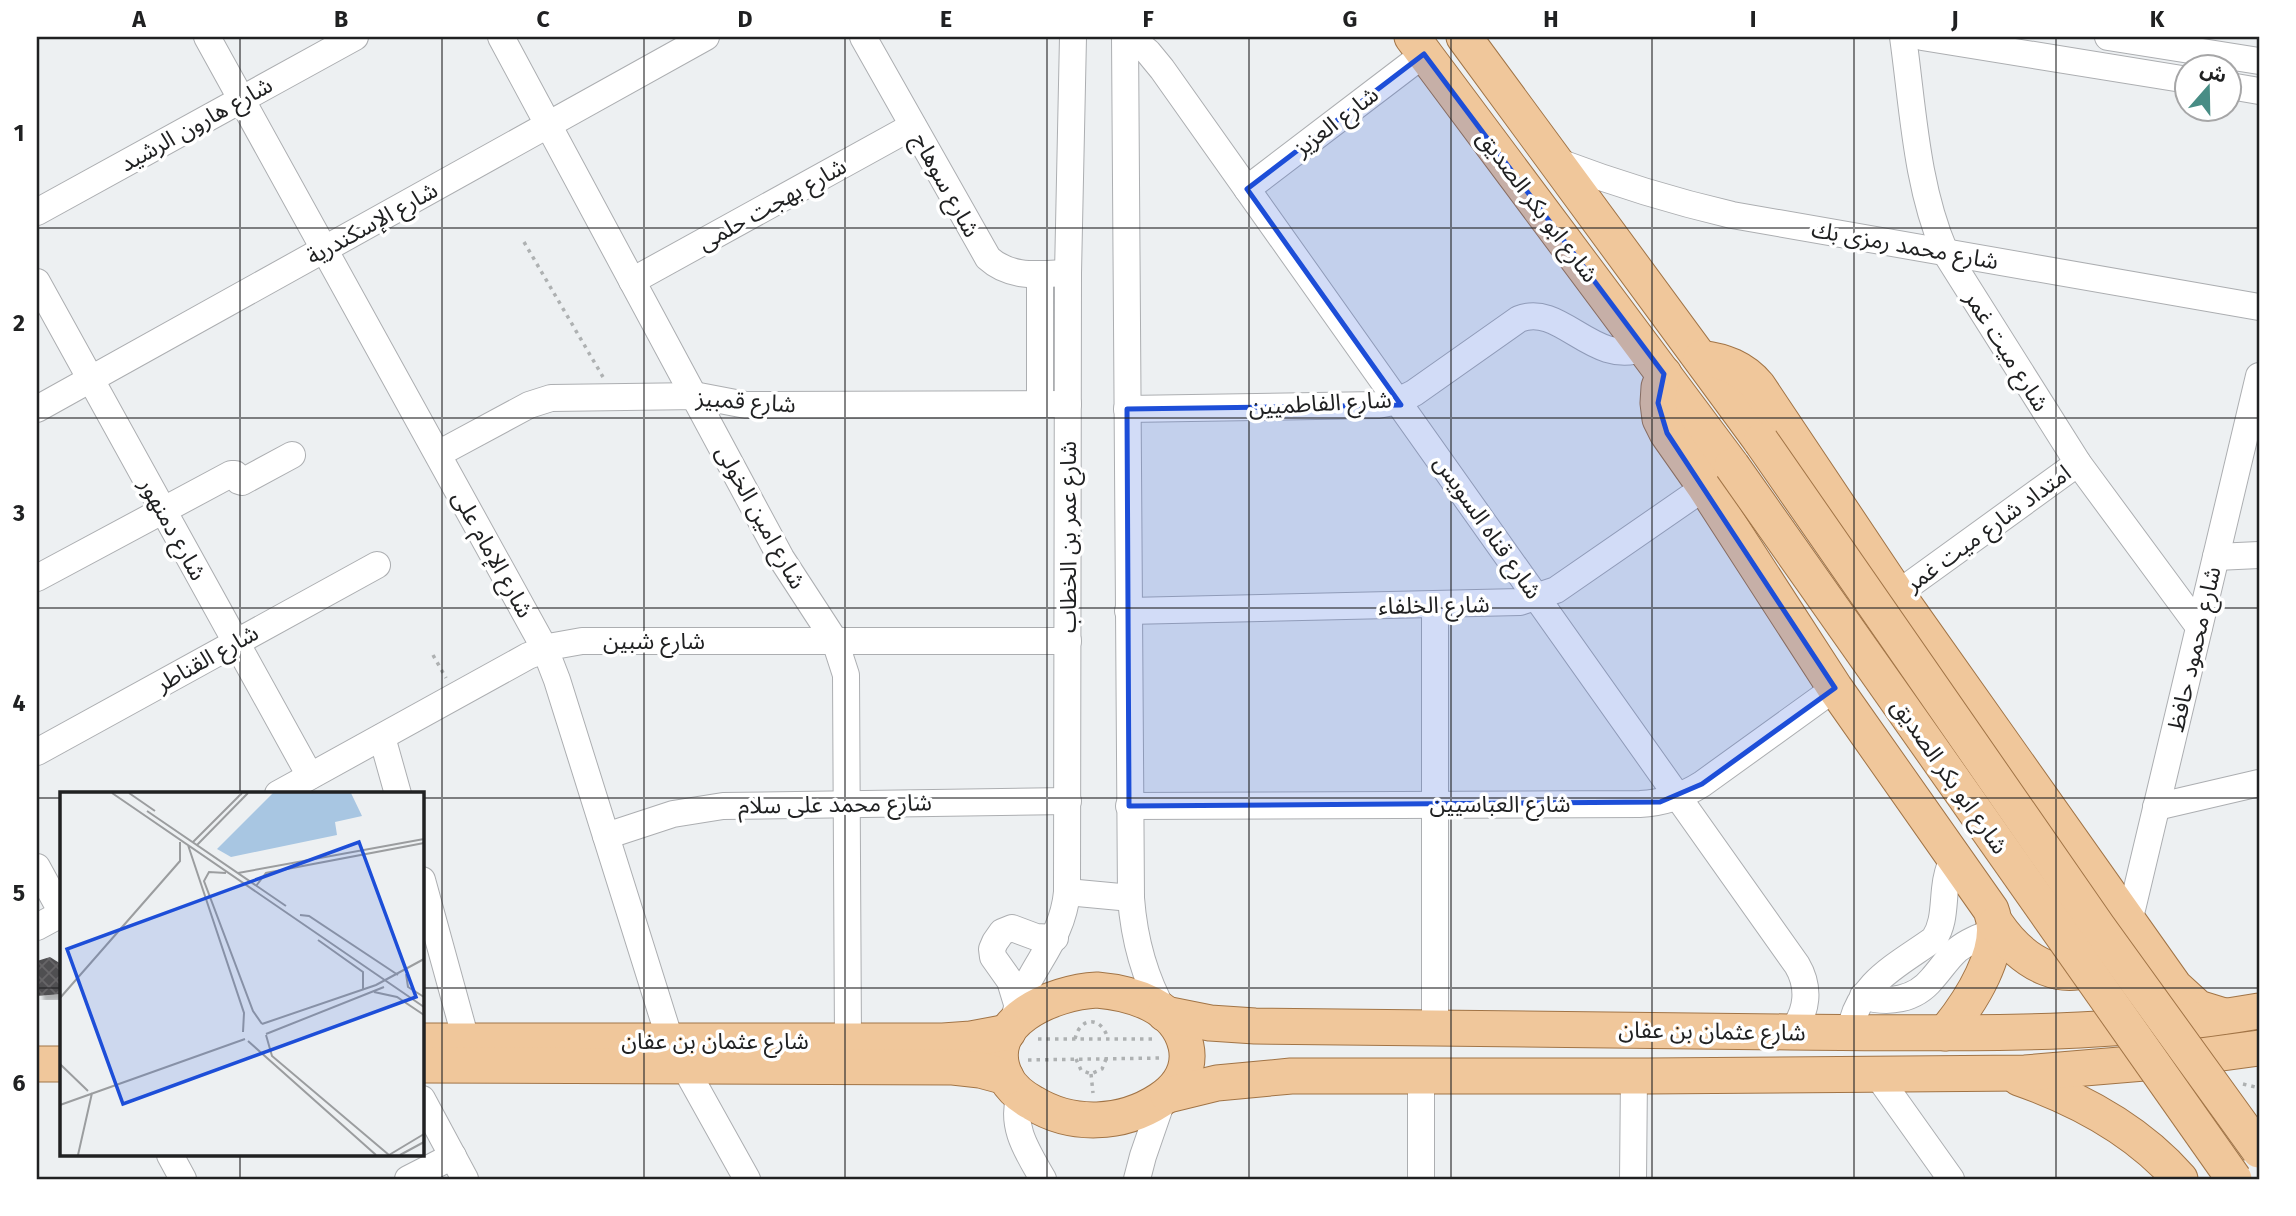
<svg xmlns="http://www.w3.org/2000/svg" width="2296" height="1216" font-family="'Fira Sans','Noto Sans Arabic',sans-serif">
<defs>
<pattern id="building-cross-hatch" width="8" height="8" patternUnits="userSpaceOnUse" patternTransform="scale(1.75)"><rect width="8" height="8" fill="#504f51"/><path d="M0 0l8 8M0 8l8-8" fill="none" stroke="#666567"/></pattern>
<filter id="shadow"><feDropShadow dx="6" dy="6" stdDeviation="2" flood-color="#0004"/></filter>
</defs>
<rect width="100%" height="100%" fill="#edf0f2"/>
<!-- building -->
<polygon fill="url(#building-cross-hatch)" filter="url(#shadow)" points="50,957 61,964 61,994 37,996 37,961"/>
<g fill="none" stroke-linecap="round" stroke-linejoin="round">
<defs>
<g id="minor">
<polyline points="207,37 545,649 557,680 670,1040"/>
<polyline points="501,37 781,558 835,641 846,675 848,1041"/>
<path d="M 863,37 L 988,258 C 1011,279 1039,274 1068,273"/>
<path d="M 1125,37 L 1131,898 C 1134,938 1145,979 1165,1014"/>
<path d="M 1130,37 L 1148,52 L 1162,69 L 1797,965 C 1810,987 1808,1012 1791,1032"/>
<path d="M 1903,37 C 1913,108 1916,185 1945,252 L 2078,463 L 2199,627"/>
<polyline points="1922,37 2188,80"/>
<polyline points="2108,37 2259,61"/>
<polyline points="2230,86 2259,91"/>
<path d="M 1556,161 C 1614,183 1672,201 1732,215 L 2259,307"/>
<polyline points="1247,189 1424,54"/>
<polyline points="37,212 355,37"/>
<polyline points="632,281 913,126"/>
<polyline points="37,282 310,776"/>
<polyline points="1040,404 1040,274"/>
<polyline points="37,409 706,37"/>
<path d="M 1127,409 L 1378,405 L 1398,401 L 1414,393 L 1519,319 C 1561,302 1593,368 1644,348"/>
<polyline points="438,454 529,405 551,398 699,396 746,405 1068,404"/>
<polyline points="2216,557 2259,555"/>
<polyline points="37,578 231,474 235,474 239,481 242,482 292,455"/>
<polyline points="1897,594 2078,463"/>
<polyline points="1435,606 1435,1028"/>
<polyline points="1128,611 1520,602 1556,590 1705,487"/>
<polyline points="382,737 398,794"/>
<polyline points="37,752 377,565"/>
<polyline points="278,794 528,656 554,646 582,641 1068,641"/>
<path d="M 1129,806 L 1640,804 C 1663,803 1683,796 1702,784 L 1835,688"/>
<polyline points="2156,807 2259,783"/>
<polyline points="606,836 673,814 723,806 1068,801"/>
<polyline points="37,867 61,911"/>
<polyline points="422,880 466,1040"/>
<polyline points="1067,892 1131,898"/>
<polyline points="2129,922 2259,376"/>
<polyline points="37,927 61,914"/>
<path d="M 1863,996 C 1888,1004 1915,1000 1932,979 C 1941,969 1947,959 1957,950 C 1968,941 1982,936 1995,931"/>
<polyline points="1017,1004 1010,981 993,957 992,949 995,942 1002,932 1012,928 1036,937 1055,938"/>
<path d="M 1013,1024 C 1022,972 1062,946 1067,892 L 1068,273 L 1073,37"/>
<path d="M 1850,1033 C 1856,984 1898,965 1934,939 C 1944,924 1943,907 1945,889 C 1946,878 1949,867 1954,856"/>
<polyline points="684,1066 747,1179"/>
<polyline points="1877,1075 1951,1179"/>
<path d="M 1020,1094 C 1010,1127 1027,1151 1043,1179"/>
<polyline points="422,1099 465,1179"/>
<polyline points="170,1155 183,1179"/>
<polyline points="408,1179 453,1156"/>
<polyline points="1137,1179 1143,1156 1163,1098"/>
<polyline points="1421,1179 1421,1076"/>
<polyline points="1633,1179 1634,1076"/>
</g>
<g id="major">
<polyline points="1412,37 1732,466"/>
<polyline points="1464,37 1761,441"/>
<path d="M 1701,358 C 1724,361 1743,368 1758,386 L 1897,594 L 2175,987 L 2198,1008 L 2224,1016"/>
<path d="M 1664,374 L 1659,387 L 1658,403 L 1660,419 L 1667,433 L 1705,487 L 1835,688 L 1991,910 C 2006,949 1969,1004 1945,1033"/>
<path d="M 1996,924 C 2022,962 2067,992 2109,957"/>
<path d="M 1097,990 C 1132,993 1177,1006 1186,1046 C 1191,1069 1178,1088 1160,1100 C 1122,1125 1072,1127 1033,1103 C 1022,1097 1012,1089 1006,1078 C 979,1022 1054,992 1097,990 Z"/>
<path d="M 1165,1014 L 1210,1023 L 1255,1026 C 1433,1029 1611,1030 1790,1032 C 1946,1033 2104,1038 2259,1011"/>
<polyline points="422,1041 943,1041 971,1039 1008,1032"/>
<polyline points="37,1064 61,1064"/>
<polyline points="422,1065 953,1067 980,1070 1006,1077"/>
<path d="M 2019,1078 C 2079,1099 2138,1131 2180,1179"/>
<polyline points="1168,1095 1217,1083 1291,1076 1648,1076 2025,1073 2156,1062 2259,1048"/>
</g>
</defs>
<!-- minor casing -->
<use href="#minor" stroke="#acaeb1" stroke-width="28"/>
<!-- major casing -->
<use href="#major" stroke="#a17446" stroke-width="37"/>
<!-- path -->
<g stroke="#aeb1b2" stroke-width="3.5" stroke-dasharray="3.5 5" stroke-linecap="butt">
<polyline points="524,242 603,377"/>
<polyline points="433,655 446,678"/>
<polyline points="1038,1039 1152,1039"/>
<path d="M 1075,1039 C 1080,1016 1102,1016 1108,1039"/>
<polyline points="1076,1059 1081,1070 1091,1074 1102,1069 1106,1059"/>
<polyline points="1028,1060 1163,1058"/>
<polyline points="1091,1074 1093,1093"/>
<polyline points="2243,1084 2259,1088"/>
</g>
<!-- minor -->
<use href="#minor" stroke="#fff" stroke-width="26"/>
<!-- major -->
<use href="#major" stroke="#f0c79b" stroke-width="35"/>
<defs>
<g id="major-bridge">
<polyline points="1761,441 2098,927 2259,1150"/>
<polyline points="1732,466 2234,1179"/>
</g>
</defs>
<!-- major-bridge casing -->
<use href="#major-bridge" stroke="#a17446" stroke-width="37" stroke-linecap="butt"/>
<!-- major-bridge -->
<use href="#major-bridge" stroke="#f0c79b" stroke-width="35"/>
</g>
<!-- marked area -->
<path fill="#1d4ed8" fill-opacity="0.2" stroke="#1d4ed8" stroke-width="5" stroke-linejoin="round" d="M 1424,54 L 1664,374 L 1658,403 L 1667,433 L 1835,688 L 1702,784 L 1660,802 L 1129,806 L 1127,409 L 1401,405 L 1247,189 Z"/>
<!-- grid -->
<path fill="none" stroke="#202122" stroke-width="2" stroke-opacity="0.55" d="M 240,37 L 240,794M 442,37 L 442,1179M 644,37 L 644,1179M 845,37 L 845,1179M 1047,37 L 1047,1179M 1249,37 L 1249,1179M 1451,37 L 1451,1179M 1652,37 L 1652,1179M 1854,37 L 1854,1179M 2056,37 L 2056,1179M 37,228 L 2259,228M 37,418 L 2259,418M 37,608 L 2259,608M 37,798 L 61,798M 422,798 L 2259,798M 37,988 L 61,988M 422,988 L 2259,988M 240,1155 L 240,1179"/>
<g text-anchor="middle" stroke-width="7" stroke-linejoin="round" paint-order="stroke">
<!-- street labels -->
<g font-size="23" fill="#202122" stroke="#fff">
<text transform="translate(1336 121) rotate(-37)" y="8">شارع العزيز</text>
<text transform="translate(196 124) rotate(-29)" y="8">شارع هارون الرشيد</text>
<text transform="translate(946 185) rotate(61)" y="8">شارع سوهاج</text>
<text transform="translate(772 204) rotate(-29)" y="8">شارع بهجت حلمى</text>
<text transform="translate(1538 206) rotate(53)" y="8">شارع ابو بكر الصديق</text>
<text transform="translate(372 223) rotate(-29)" y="8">شارع الإسكندرية</text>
<text transform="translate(1905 245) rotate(10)" y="8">شارع محمد رمزى بك</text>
<text transform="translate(2007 351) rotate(58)" y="8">شارع ميت غمر</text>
<text transform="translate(746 401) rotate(4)" y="8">شارع قمبيز</text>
<text transform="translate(1320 403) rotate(-3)" y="8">شارع الفاطميين</text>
<text transform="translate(761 517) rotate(61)" y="8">شارع امين الخولى</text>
<text transform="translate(1488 527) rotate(55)" y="8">شارع قناه السويس</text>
<text transform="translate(1988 528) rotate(-36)" y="8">امتداد شارع ميت غمر</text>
<text transform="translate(173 529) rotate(61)" y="8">شارع دمنهور</text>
<text transform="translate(1068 537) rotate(-90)" y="8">شارع عمر بن الخطاب</text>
<text transform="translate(493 554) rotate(61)" y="8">شارع الإمام على</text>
<text transform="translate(1434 605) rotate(-1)" y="8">شارع الخلفاء</text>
<text x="654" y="649">شارع شبين</text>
<text transform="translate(2194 649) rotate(-77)" y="8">شارع محمود حافظ</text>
<text transform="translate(207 658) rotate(-29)" y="8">شارع القناطر</text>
<text transform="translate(1950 776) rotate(55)" y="8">شارع ابو بكر الصديق</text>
<text transform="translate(835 804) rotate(-1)" y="8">شارع محمد على سلام</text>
<text x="1500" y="812">شارع العباسيين</text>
<text transform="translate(1712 1031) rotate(1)" y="8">شارع عثمان بن عفان</text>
<text x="715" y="1049">شارع عثمان بن عفان</text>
</g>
</g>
<!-- overview -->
<g transform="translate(60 792)">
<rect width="364" height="364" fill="#edf0f2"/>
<path d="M 213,1 L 291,1 L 302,24 L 275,30 L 277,43 L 171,65 L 157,57 Z" fill="#a8c6e2"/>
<path fill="none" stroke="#9b9d9f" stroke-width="2" d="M 52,1 L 364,215M 69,1 L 95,19M 87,19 L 226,114M 133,50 L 182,1M 128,53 L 184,221 L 183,240M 137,53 L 188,1M 166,81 L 149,80 L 144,89 L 193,219 L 202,232M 178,81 L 364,47M 196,94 L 206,81 L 364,51M 240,123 L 249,124 L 338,183M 258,148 L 303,180 L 303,198M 346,182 L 348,195 L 364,205M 314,200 L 337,205 L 364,223M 0,206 L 120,69 L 120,50M 202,232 L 316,193 L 364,167M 206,242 L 324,195M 206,243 L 212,264 L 329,363M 188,249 L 316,363M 0,272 L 28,299M 0,313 L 185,247M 18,363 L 32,301M 329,363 L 364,342M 340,363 L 364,350"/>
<path fill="#1d4ed8" fill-opacity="0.15" stroke="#1d4ed8" stroke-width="3.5" d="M 299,50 L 356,205 L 63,312 L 7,157 Z"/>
<rect width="364" height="364" fill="none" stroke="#202122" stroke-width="3.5"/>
</g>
<!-- border -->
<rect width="2296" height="1216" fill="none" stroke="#ffffff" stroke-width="77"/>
<!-- north arrow -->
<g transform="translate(2208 88) rotate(20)"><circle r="33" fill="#ffffff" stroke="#a6a6a7" stroke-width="2"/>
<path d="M0-5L12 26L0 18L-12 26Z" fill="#488d85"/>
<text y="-10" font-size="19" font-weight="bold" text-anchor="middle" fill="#202122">ش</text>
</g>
<rect x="38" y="38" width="2220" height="1140" fill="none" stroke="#202122" stroke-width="2.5"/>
<g font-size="23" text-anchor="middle" font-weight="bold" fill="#202122">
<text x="139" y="27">A</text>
<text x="341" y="27">B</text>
<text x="543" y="27">C</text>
<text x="745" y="27">D</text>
<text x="946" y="27">E</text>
<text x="1148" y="27">F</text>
<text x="1350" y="27">G</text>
<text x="1551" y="27">H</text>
<text x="1753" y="27">I</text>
<text x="1955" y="27">J</text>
<text x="2157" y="27">K</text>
<text x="19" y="141">1</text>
<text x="19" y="331">2</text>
<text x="19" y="521">3</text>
<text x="19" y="711">4</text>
<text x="19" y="901">5</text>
<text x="19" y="1091">6</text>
</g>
</svg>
